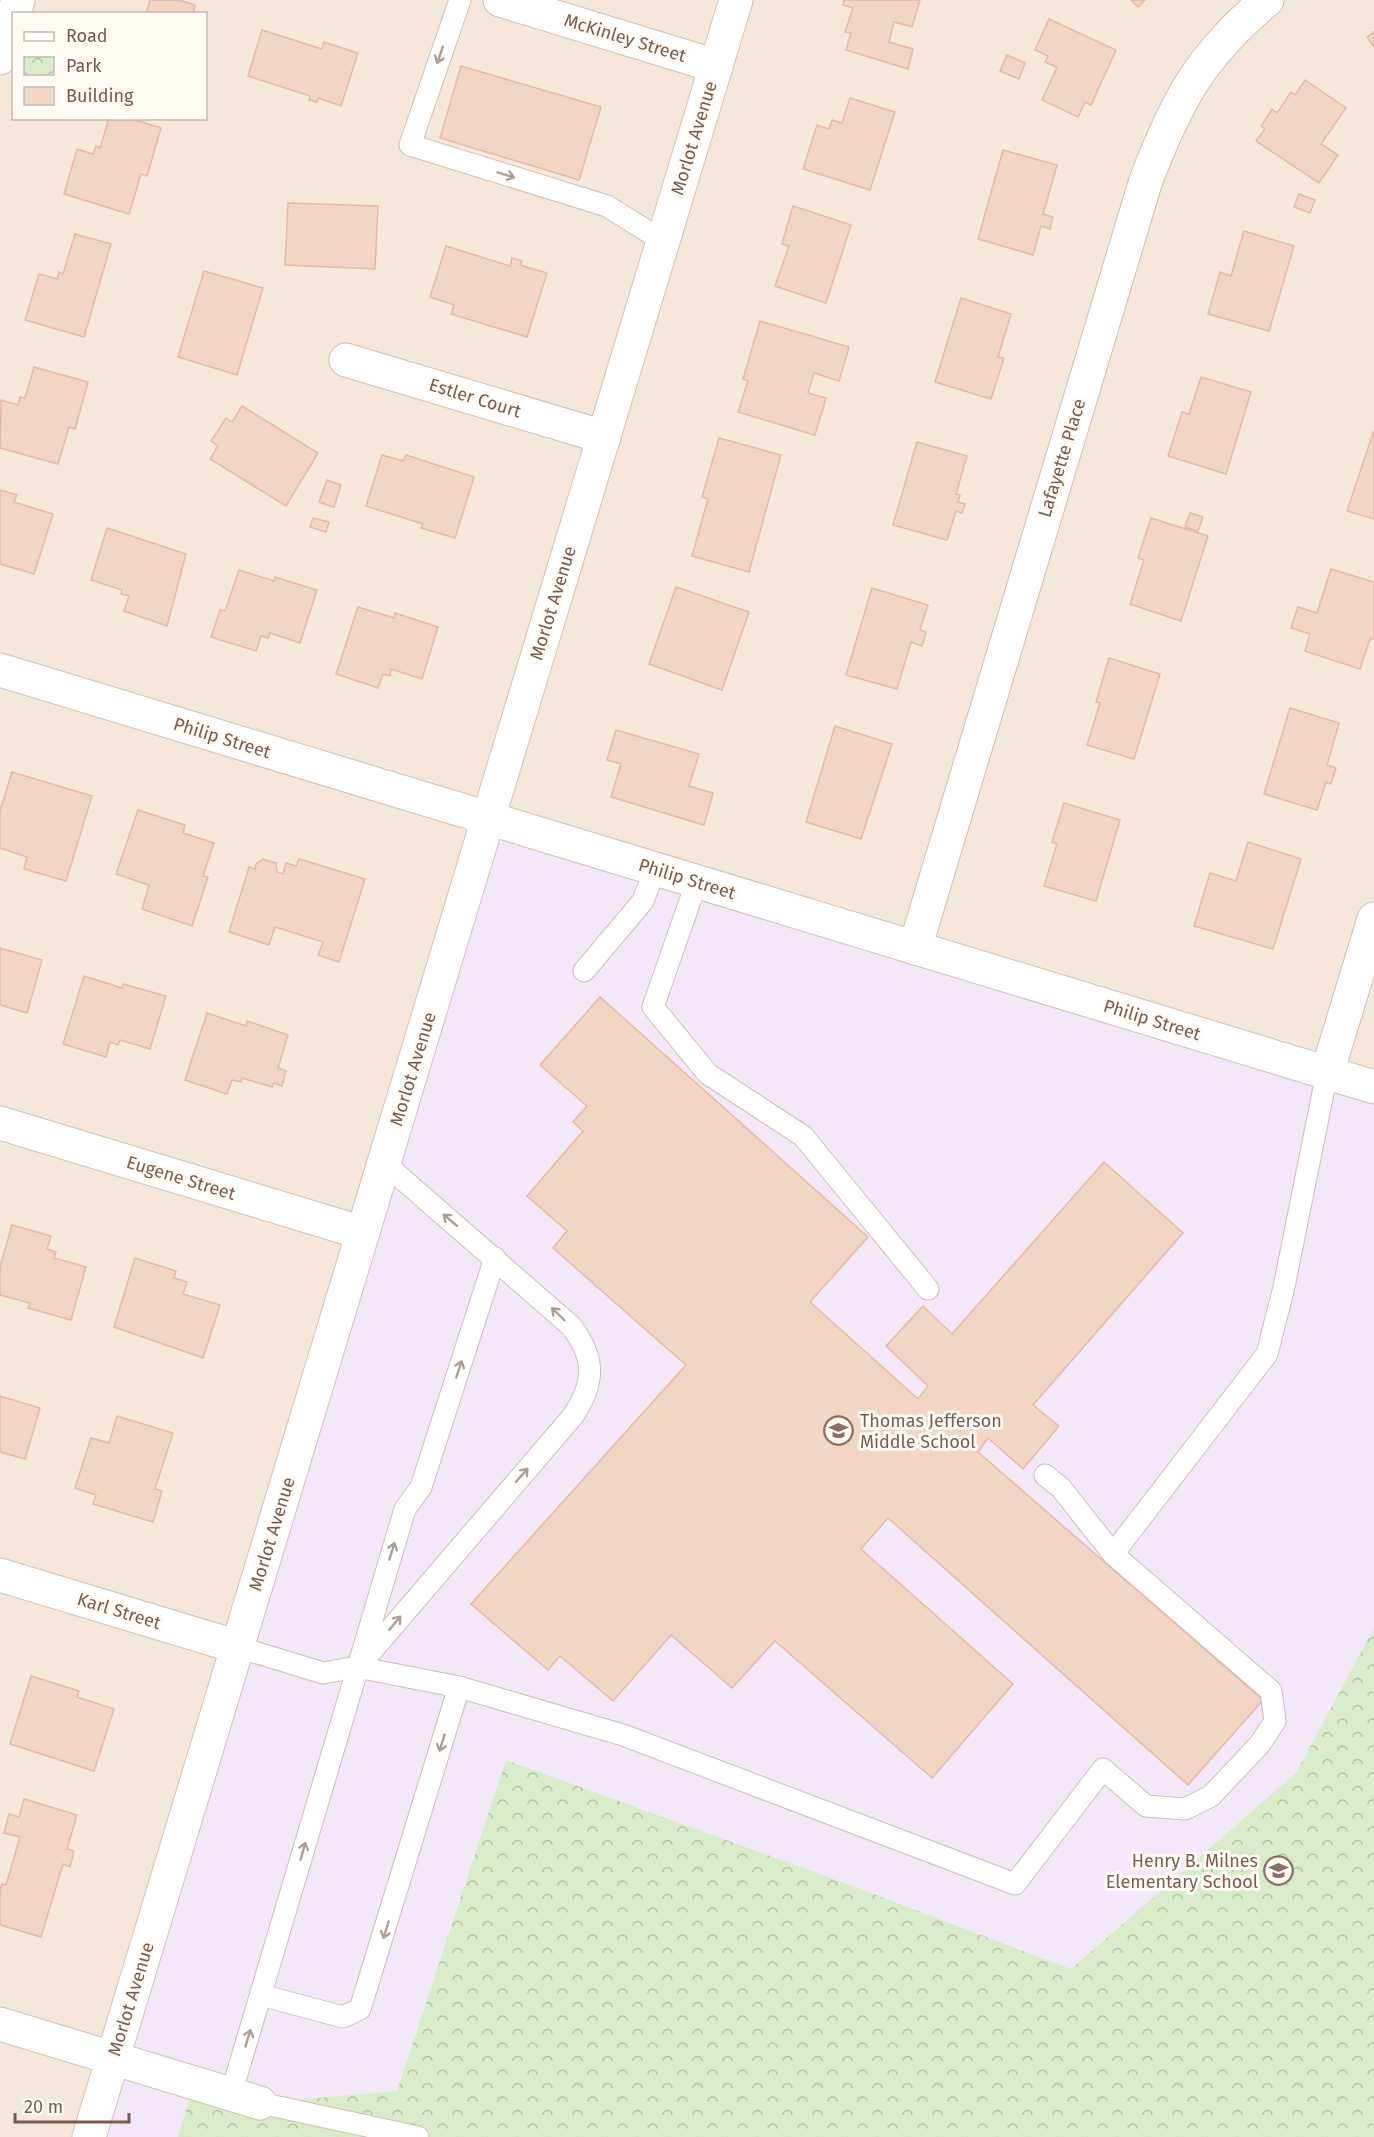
<svg xmlns="http://www.w3.org/2000/svg" width="1374" height="2137" font-family="'Fira Sans',sans-serif">
<defs>
<pattern id="park-crowns" width="20" height="18" patternUnits="userSpaceOnUse" patternTransform="scale(1.5)"><rect width="20" height="18" fill="#d8ecc9"/><path d="M2 6a3 3 0 1 1 6 0M12 15a3 3 0 1 1 6 0" fill="none" stroke="#b4c2a5"/></pattern>
</defs>
<rect width="100%" height="100%" fill="#fdf6ec"/>
<!-- residential -->
<path fill="#f5e8da" fill-rule="evenodd" d="M 0,0 L 1374,0 L 1374,1084 L 89,2137 L 0,2137 ZM 14,14 L 206,14 L 206,118 L 14,118 Z"/>
<!-- education -->
<polygon fill="#f3e8fa" points="488,818 1374,1084 1374,2137 89,2137"/>
<!-- park -->
<polygon fill="url(#park-crowns)" points="1374,1628 1374,2137 178,2137 194,2083 260,2103 397,2091 506,1760 839,1881 1071,1969 1296,1773"/>
<!-- building -->
<g fill="#f3d5c3" stroke="#e6bba3" stroke-width="1.5">
<polygon points="150,0 179,0 195,5 193,14 146,14"/>
<polygon points="844,0 920,0 912,27 894,22 889,42 913,49 908,69 846,50 851,33 845,32 853,8 843,5"/>
<polygon points="1131,0 1145,0 1138,7"/>
<polygon points="1049,19 1116,50 1091,105 1085,102 1078,117 1042,100 1057,67 1045,62 1048,56 1035,50"/>
<polygon points="262,30 322,49 324,42 358,53 341,106 318,98 317,102 309,100 310,96 248,76"/>
<polygon points="1374,32 1374,47 1367,37"/>
<polygon points="1007,55 1025,63 1019,79 1000,71"/>
<polygon points="461,66 601,107 579,180 440,138"/>
<polygon points="1305,80 1346,108 1321,144 1338,155 1319,183 1256,141 1265,129 1261,126 1272,109 1277,113 1291,92 1295,95"/>
<polygon points="850,98 895,112 870,190 803,169 817,125 829,129 832,120 842,123"/>
<polygon points="109,118 129,118 161,128 147,176 141,174 129,214 64,194 77,149 93,154 96,146 100,148"/>
<polygon points="1003,150 1057,165 1043,214 1053,217 1050,229 1041,226 1033,255 978,239"/>
<polygon points="1299,194 1315,200 1310,213 1294,207"/>
<polygon points="288,203 378,206 375,269 285,265"/>
<polygon points="793,206 851,225 826,303 775,286 789,246 782,244"/>
<polygon points="1244,231 1294,246 1269,331 1208,314 1220,272 1231,276"/>
<polygon points="75,234 111,244 84,337 25,320 39,274 57,279 59,272 63,274"/>
<polygon points="446,246 510,266 512,258 522,261 520,265 547,273 527,337 451,314 454,305 430,297"/>
<polygon points="204,271 263,288 237,375 178,357"/>
<polygon points="961,298 1011,314 998,357 1004,358 991,399 935,382"/>
<polygon points="760,321 849,347 839,381 814,373 808,393 826,398 815,435 738,412 748,381 743,379"/>
<polygon points="34,367 88,382 75,429 69,427 58,464 0,448 1,400 18,405 20,397 25,398"/>
<polygon points="1201,377 1251,392 1226,474 1168,456 1182,412 1189,414"/>
<polygon points="242,406 318,453 286,506 210,459 218,446 211,441 226,418 232,422"/>
<polygon points="1374,430 1374,519 1347,511"/>
<polygon points="719,438 781,455 749,572 692,556 708,499 702,497"/>
<polygon points="917,442 967,456 956,494 960,495 958,502 965,504 962,513 956,511 947,540 893,525"/>
<polygon points="382,455 403,461 406,455 474,477 455,538 421,528 423,524 366,506"/>
<polygon points="327,480 341,485 334,507 319,502"/>
<polygon points="0,490 17,495 14,502 53,514 34,574 0,564"/>
<polygon points="1190,513 1203,517 1198,531 1185,527"/>
<polygon points="313,518 329,522 326,532 310,527"/>
<polygon points="1151,518 1208,536 1181,621 1130,604 1144,560 1138,558"/>
<polygon points="107,528 186,554 167,626 124,611 129,596 121,594 122,590 91,580"/>
<polygon points="1331,569 1374,582 1374,639 1370,639 1360,669 1305,651 1310,634 1291,628 1298,607 1317,613"/>
<polygon points="239,570 274,581 275,577 317,590 300,643 270,633 268,638 261,636 256,651 211,637 220,610 225,611"/>
<polygon points="676,587 749,612 722,690 649,664"/>
<polygon points="872,588 928,605 920,630 926,632 922,646 911,642 897,689 846,675"/>
<polygon points="358,607 394,618 395,613 438,627 422,679 391,669 390,676 383,674 378,688 336,674"/>
<polygon points="1109,658 1160,674 1134,759 1087,745 1100,703 1096,702"/>
<polygon points="1290,708 1339,723 1327,765 1336,768 1331,784 1326,782 1317,810 1264,794"/>
<polygon points="835,726 892,744 861,839 806,822"/>
<polygon points="616,730 699,754 689,786 713,793 704,825 611,797 621,764 607,760"/>
<polygon points="12,772 92,796 66,881 24,869 27,857 0,848 0,811"/>
<polygon points="1064,803 1120,820 1096,901 1044,886 1057,844 1052,842"/>
<polygon points="138,810 185,825 183,833 214,843 203,876 208,877 192,926 142,909 149,885 116,874"/>
<polygon points="1248,842 1301,859 1273,949 1194,926 1210,873 1236,881"/>
<polygon points="263,859 276,863 277,872 283,874 286,863 296,866 299,859 365,879 339,962 318,955 323,942 275,927 269,945 229,932 249,867 255,869 256,864"/>
<polygon points="0,948 42,960 27,1013 0,1005"/>
<polygon points="84,976 122,988 123,984 166,996 150,1049 120,1040 118,1045 110,1042 106,1057 63,1044"/>
<polygon points="600,997 868,1237 810,1302 918,1399 928,1386 886,1346 923,1306 952,1334 1104,1162 1183,1233 1033,1405 1059,1426 1023,1469 988,1438 978,1452 1263,1700 1188,1785 888,1518 861,1549 1013,1684 932,1778 775,1641 732,1688 671,1635 613,1701 560,1656 548,1670 471,1604 686,1365 553,1248 567,1231 527,1196 583,1131 573,1122 587,1106 540,1065"/>
<polygon points="207,1013 246,1026 247,1021 288,1035 278,1068 286,1071 282,1086 274,1083 272,1087 242,1078 241,1082 232,1080 227,1094 185,1080"/>
<polygon points="12,1225 51,1236 47,1249 56,1252 54,1258 86,1267 71,1320 28,1308 30,1303 0,1295 0,1267"/>
<polygon points="135,1258 176,1271 174,1278 187,1282 183,1294 220,1305 203,1358 114,1327"/>
<polygon points="0,1396 40,1408 25,1459 0,1452"/>
<polygon points="117,1416 173,1433 155,1489 162,1491 153,1522 93,1504 96,1495 75,1488 91,1438 109,1443"/>
<polygon points="31,1676 79,1691 77,1697 114,1709 94,1771 10,1744"/>
<polygon points="24,1799 77,1815 67,1849 74,1851 70,1867 63,1864 41,1937 0,1925 0,1890 2,1884 6,1885 20,1837 4,1833 9,1814 19,1817"/>
</g>
<g fill="none" stroke-linecap="round" stroke-linejoin="round">
<defs>
<g id="lane">
<polyline points="460,0 410,145 607,206 663,241"/>
<polyline points="697,881 653,1007 708,1074 803,1136 928,1289"/>
<polyline points="584,971 643,901 655,869"/>
<polyline points="1113,1554 1267,1354 1284,1287 1327,1073"/>
<polyline points="238,1647 323,1673 357,1667 459,1687 623,1735 1015,1884 1103,1769 1146,1806 1185,1809 1211,1796 1260,1744 1275,1721 1271,1691 1113,1554 1061,1488 1045,1475"/>
<path d="M 364,1660 L 573,1416 C 595,1383 596,1358 571,1326 L 384,1163"/>
<polyline points="261,1995 343,2017 360,2009 459,1687"/>
<polyline points="231,2094 405,1509 421,1487 495,1258"/>
<polyline points="260,2103 418,2137"/>
</g>
<g id="street">
<polyline points="500,0 716,66"/>
<polyline points="0,58 18,0"/>
<polyline points="346,360 604,437"/>
<polyline points="0,670 1374,1087"/>
<path d="M 915,948 L 1146,180 C 1177,100 1200,56 1267,0"/>
<polyline points="1327,1073 1374,919"/>
<polyline points="0,1123 363,1233"/>
<polyline points="0,1575 238,1647"/>
<polyline points="0,2024 260,2103"/>
</g>
<polyline id="secondary" points="89,2137 736,0"/>
</defs>
<!-- lane casing -->
<use href="#lane" stroke="#d1beb0" stroke-width="23"/>
<!-- street casing -->
<use href="#street" stroke="#d1beb0" stroke-width="35"/>
<!-- secondary casing -->
<use href="#secondary" stroke="#d6c0b0" stroke-width="35"/>
<!-- lane -->
<use href="#lane" stroke="#fff" stroke-width="21"/>
<!-- street -->
<use href="#street" stroke="#fff" stroke-width="33"/>
<!-- secondary -->
<use href="#secondary" stroke="#fff" stroke-width="33"/>
</g>
<!-- one-way arrows -->
<defs><path id="oneway-shaft" d="M-6 0H5M1.5-3L5.5 0L1.5 3" fill="none" stroke-width="1.6" stroke-linecap="round" stroke-linejoin="round" transform="scale(1.5)"/></defs>
<g stroke="#af9d94">
<use href="#oneway-shaft" transform="translate(440 55) rotate(109)"/>
<use href="#oneway-shaft" transform="translate(506 175) rotate(17)"/>
<use href="#oneway-shaft" transform="translate(450 1220) rotate(-140)"/>
<use href="#oneway-shaft" transform="translate(558 1314) rotate(-136)"/>
<use href="#oneway-shaft" transform="translate(459 1369) rotate(-72)"/>
<use href="#oneway-shaft" transform="translate(522 1475) rotate(-49)"/>
<use href="#oneway-shaft" transform="translate(392 1551) rotate(-73)"/>
<use href="#oneway-shaft" transform="translate(395 1623) rotate(-50)"/>
<use href="#oneway-shaft" transform="translate(442 1743) rotate(107)"/>
<use href="#oneway-shaft" transform="translate(303 1851) rotate(-74)"/>
<use href="#oneway-shaft" transform="translate(386 1930) rotate(107)"/>
<use href="#oneway-shaft" transform="translate(248 2038) rotate(-73)"/>
</g>
<!-- icons -->
<defs>
<symbol id="school-ring" viewBox="-11 -11 22 22"><circle r="9.5" fill="#fffaf3" stroke="#8d6e63" stroke-width="1.5"/><path d="M0-5L7-2L0 1L-7-2ZM-4 1L0 2.5L4 1V4Q0 6-4 4Z" fill="#8d6e63"/></symbol>
</defs>
<g fill-rule="evenodd">
<use href="#school-ring" x="822" y="1414" width="33" height="33"/>
<use href="#school-ring" x="1262" y="1854" width="33" height="33"/>
</g>
<g text-anchor="middle" stroke-width="6" stroke-linejoin="round" paint-order="stroke">
<!-- street labels -->
<g font-size="18" fill="#7a5c4d" stroke="#fffaf3">
<text transform="translate(625 38) rotate(17)" y="6">McKinley Street</text>
<text transform="translate(694 138) rotate(-73)" y="6">Morlot Avenue</text>
<text transform="translate(475 398) rotate(17)" y="6">Estler Court</text>
<text transform="translate(1062 458) rotate(-73)" y="6">Lafayette Place</text>
<text transform="translate(553 603) rotate(-73)" y="6">Morlot Avenue</text>
<text transform="translate(222 738) rotate(17)" y="6">Philip Street</text>
<text transform="translate(687 879) rotate(17)" y="6">Philip Street</text>
<text transform="translate(1152 1020) rotate(17)" y="6">Philip Street</text>
<text transform="translate(413 1069) rotate(-73)" y="6">Morlot Avenue</text>
<text transform="translate(181 1178) rotate(17)" y="6">Eugene Street</text>
<text transform="translate(272 1534) rotate(-73)" y="6">Morlot Avenue</text>
<text transform="translate(119 1611) rotate(17)" y="6">Karl Street</text>
<text transform="translate(131 1999) rotate(-73)" y="6">Morlot Avenue</text>
</g>
<!-- education labels -->
<g font-size="18" fill="#785e54" stroke="#fffaf3" text-anchor="start">
<text x="860" y="1427">Thomas Jefferson<tspan x="860" dy="21">Middle School</tspan></text>
<text x="1258" y="1867" text-anchor="end">Henry B. Milnes<tspan x="1258" dy="21">Elementary School</tspan></text>
</g>
</g>
<!-- legend -->
<rect x="12" y="12" width="195" height="108" fill="#fffaf3" stroke="#cabbb1" stroke-width="1.5"/>
<rect x="24" y="32" width="30" height="9" fill="#ffffff" stroke="#cabbb1" stroke-width="1.5"/>
<text x="66" y="42" font-size="18" fill="#7a5c4d">Road</text>
<rect x="24" y="57" width="30" height="18" fill="url(#park-crowns)" stroke="#cabbb1" stroke-width="1.5"/>
<text x="66" y="72" font-size="18" fill="#7a5c4d">Park</text>
<rect x="24" y="87" width="30" height="18" fill="#f3d5c3" stroke="#cabbb1" stroke-width="1.5"/>
<text x="66" y="102" font-size="18" fill="#7a5c4d">Building</text>
<!-- scale -->
<path d="M15 2113v9h114v-9" fill="none" stroke="#7a5c4d" stroke-width="3"/>
<text x="24" y="2113" font-size="18" fill="#7a5c4d" stroke="#fffaf3" stroke-width="4.5" paint-order="stroke">20 m</text>
</svg>
